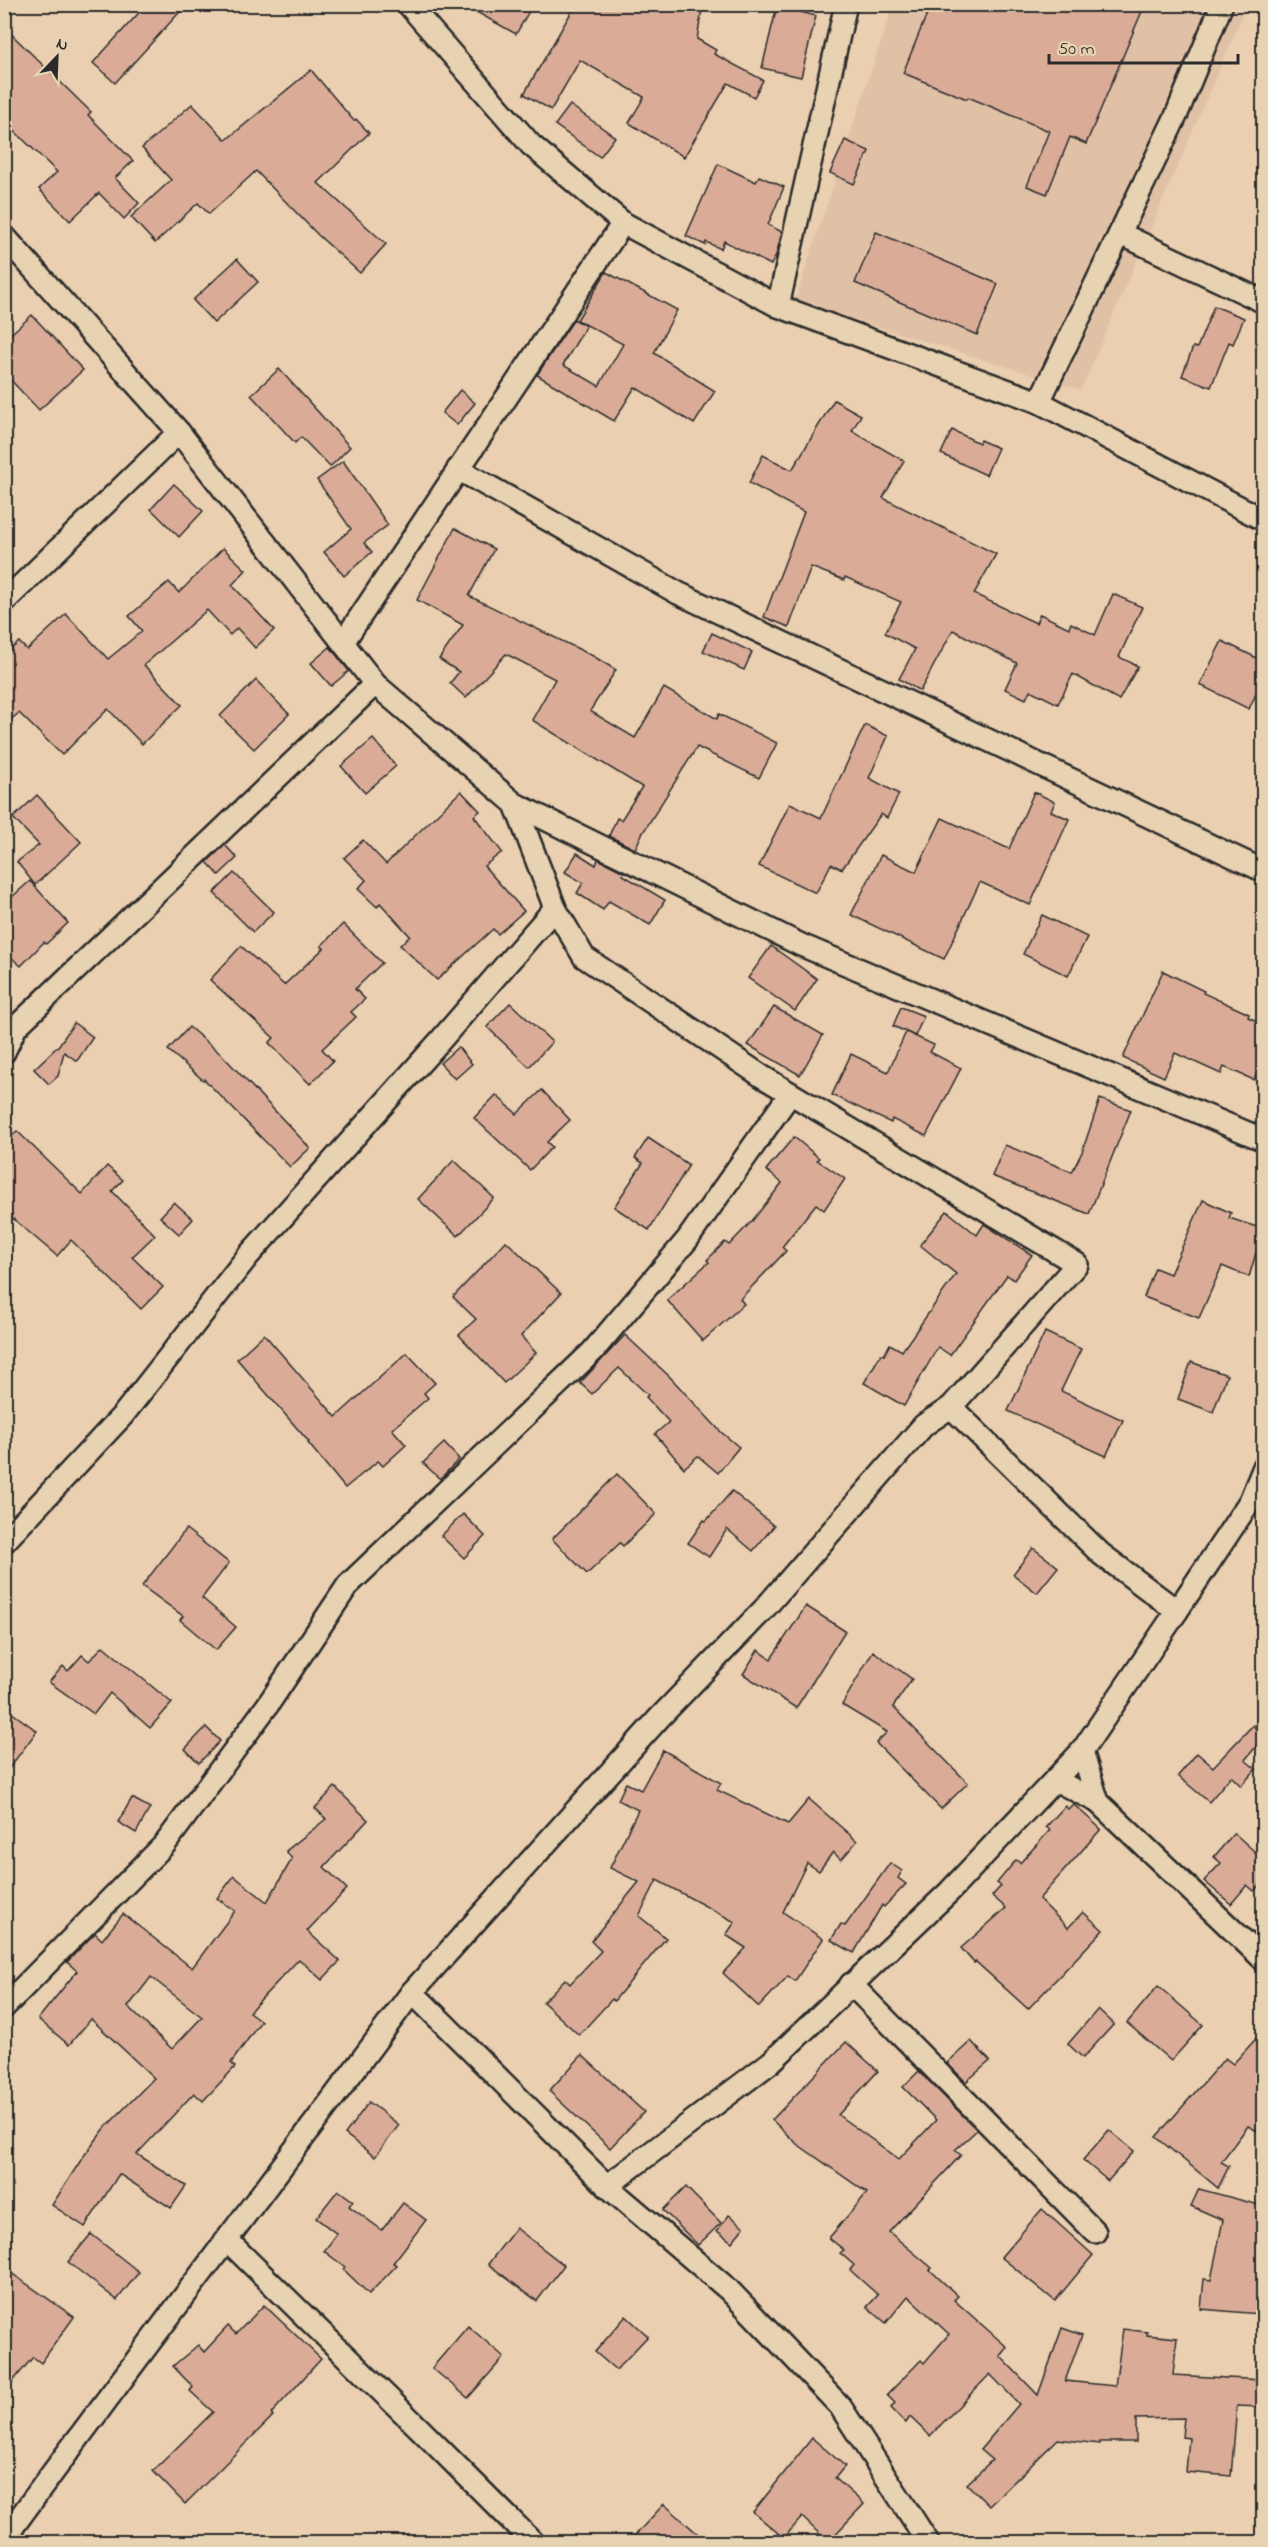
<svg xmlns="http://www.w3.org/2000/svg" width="1268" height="2547" font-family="'Indie Flower',sans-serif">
<rect width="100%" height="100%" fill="#eacfb0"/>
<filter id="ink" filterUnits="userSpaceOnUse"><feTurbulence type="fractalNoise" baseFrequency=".0167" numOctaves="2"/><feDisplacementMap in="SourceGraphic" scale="12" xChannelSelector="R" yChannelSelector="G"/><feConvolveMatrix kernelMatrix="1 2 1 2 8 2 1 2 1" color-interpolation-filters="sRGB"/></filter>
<g filter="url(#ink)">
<!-- built -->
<polygon fill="#e1c1a6" points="893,5 1247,5 1081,390 795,301"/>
<!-- building -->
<g fill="#daac98" stroke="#2b2b2b" stroke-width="1.5" fill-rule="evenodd">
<polygon points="147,4 187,4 115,83 93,63"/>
<polygon points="462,4 533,4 516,34"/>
<polygon points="576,4 703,4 697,39 716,50 714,54 763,80 754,97 728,83 684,157 629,123 644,97 580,60 551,110 524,94"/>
<polygon points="931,4 1145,4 1086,144 1070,137 1047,194 1027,186 1049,131 968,97 967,99 903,73"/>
<polygon points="777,6 816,16 801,77 762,68"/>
<polygon points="4,27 91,112 88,115 133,161 115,178 139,203 124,219 99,193 70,221 39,189 57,172 4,121"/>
<polygon points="311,70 354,121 356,119 369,133 318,183 386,244 360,273 318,235 256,171 209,214 198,203 155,243 131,217 171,180 142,148 192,104 226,140"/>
<polygon points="570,105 615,137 600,157 555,125"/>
<polygon points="845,140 869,151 854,184 830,173"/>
<polygon points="718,164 756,182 759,176 784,187 768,225 782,232 776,255 771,265 724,241 721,249 706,242 705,245 686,236"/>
<polygon points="876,232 998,284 977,335 855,283"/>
<polygon points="237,259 258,282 214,323 193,300"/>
<polygon points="606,272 677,310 654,353 715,391 694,424 635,387 614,421 537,375 574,319 586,326 563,365 599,386 623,344 577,320"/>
<polygon points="1214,306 1244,318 1233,344 1229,342 1211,387 1182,376 1193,347 1197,348"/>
<polygon points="32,315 83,370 39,410 4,373 4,340"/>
<polygon points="279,369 350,447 330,467 301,437 295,443 251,395"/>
<polygon points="460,390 475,403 457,425 442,413"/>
<polygon points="834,400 861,415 852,431 904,461 883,498 996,554 974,594 1036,623 1040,614 1069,628 1071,623 1095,635 1113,594 1142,607 1119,657 1138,666 1119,700 1073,674 1058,704 1030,690 1026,699 1005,689 1017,663 953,630 920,691 899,679 915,649 885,633 901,602 845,577 844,580 811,567 789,627 764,617 804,512 749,483 763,455 792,470"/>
<polygon points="952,430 979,443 980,440 998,448 986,475 941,454"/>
<polygon points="343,461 388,525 364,543 372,552 344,576 324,552 351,529 317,480"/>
<polygon points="174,484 203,511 179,537 151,509"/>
<polygon points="455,528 494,549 469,596 593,656 616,670 590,711 635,738 664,688 717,719 719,714 777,743 759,778 697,747 642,834 635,849 609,836 617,818 621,820 642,787 532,720 555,679 506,654 466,698 450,683 459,672 439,659 463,625 417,600"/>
<polygon points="223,548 246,570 232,585 274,630 255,648 237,628 230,635 207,610 144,665 182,705 142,744 108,709 62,755 19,713 4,725 4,656 19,642 27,650 66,614 108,659 142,631 129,616 169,582 179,593"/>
<polygon points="712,633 752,652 744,670 703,651"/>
<polygon points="1222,641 1263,661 1263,679 1249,709 1200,685"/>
<polygon points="330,647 349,671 331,686 311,663"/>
<polygon points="256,680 289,714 254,749 220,716"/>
<polygon points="865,725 888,736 869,778 899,794 887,818 881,814 842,869 831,864 816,893 759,866 790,803 821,818"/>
<polygon points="373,739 396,766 365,793 341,766"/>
<polygon points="461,791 480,811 474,816 502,852 484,866 524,911 498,934 493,929 437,980 400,945 410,936 380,903 377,907 358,889 366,880 344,858 363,840 386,864"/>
<polygon points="1034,792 1055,802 1051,811 1069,819 1030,905 980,882 944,959 851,915 881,855 916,872 942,818 1009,849"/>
<polygon points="37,795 81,842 35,885 17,862 39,845 13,818"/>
<polygon points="225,845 237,858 219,875 207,862"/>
<polygon points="577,853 596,865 598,859 624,872 623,875 665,900 650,925 609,901 603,910 577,893 583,883 565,872"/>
<polygon points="234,873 274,912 253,932 214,893"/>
<polygon points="30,881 68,923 46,944 44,942 21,966 4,951 4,904"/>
<polygon points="1042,915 1087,937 1068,976 1023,954"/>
<polygon points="343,924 382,963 355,989 365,999 351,1012 356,1017 322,1049 333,1061 310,1084 269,1043 274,1038 210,980 241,946 284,985 324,948 321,946"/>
<polygon points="771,946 817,979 795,1011 748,978"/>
<polygon points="1163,971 1204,991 1203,993 1249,1014 1248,1017 1263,1024 1263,1058 1254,1080 1224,1067 1221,1074 1175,1053 1164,1077 1123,1058"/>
<polygon points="510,1003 552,1042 529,1067 487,1027"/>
<polygon points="774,1007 823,1035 800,1075 748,1045"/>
<polygon points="901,1007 924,1016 915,1036 893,1026"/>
<polygon points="74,1023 93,1037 77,1061 64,1052 58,1076 49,1084 34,1069 59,1045"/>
<polygon points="189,1027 223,1056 310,1148 290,1167 204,1079 203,1080 168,1050"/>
<polygon points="906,1032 934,1045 930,1052 961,1068 926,1136 892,1119 891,1123 832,1095 851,1054 888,1072"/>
<polygon points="458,1047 472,1064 455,1079 440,1063"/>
<polygon points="542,1090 570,1120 547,1142 552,1147 530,1170 474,1118 496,1095 517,1114"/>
<polygon points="1100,1099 1131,1110 1089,1214 992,1176 1005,1145 1072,1172 1082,1152"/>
<polygon points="17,1131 82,1194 107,1166 123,1180 112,1191 155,1235 132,1257 163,1287 141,1309 71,1240 57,1256 4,1211 4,1144"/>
<polygon points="794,1137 819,1158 817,1160 845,1179 824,1210 816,1204 782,1247 786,1251 740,1299 744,1304 703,1341 667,1300 709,1262 707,1260 725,1242 729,1245 752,1221 782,1183 766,1170"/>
<polygon points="648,1138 689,1165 649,1230 614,1207 643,1163 635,1158"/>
<polygon points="454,1160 494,1198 458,1236 418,1199"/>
<polygon points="1203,1200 1231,1213 1229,1218 1263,1229 1249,1277 1222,1266 1199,1318 1144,1297 1155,1268 1170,1274"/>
<polygon points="174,1202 193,1219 179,1234 160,1217"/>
<polygon points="947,1211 977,1235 984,1224 1032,1255 1014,1280 1007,1275 950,1355 938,1347 904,1406 864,1383 881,1354 884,1355 890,1344 902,1351 956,1274 920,1245"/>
<polygon points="506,1241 561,1293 521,1336 536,1353 504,1383 459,1335 476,1319 453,1297"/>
<polygon points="1045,1332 1081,1349 1061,1391 1123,1420 1106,1456 1008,1411"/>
<polygon points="264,1334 336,1417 407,1353 435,1383 424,1393 428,1398 392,1429 406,1445 383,1466 378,1461 345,1488 308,1443 309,1442 237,1359"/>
<polygon points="625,1335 670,1377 721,1432 739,1447 718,1473 698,1456 684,1468 655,1434 669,1422 646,1397 648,1395 619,1368 592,1394 580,1383"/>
<polygon points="1191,1362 1227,1375 1213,1412 1178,1399"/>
<polygon points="444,1443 459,1459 440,1479 423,1463"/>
<polygon points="617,1474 656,1514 623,1546 620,1543 587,1574 552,1539"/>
<polygon points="732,1491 774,1526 753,1551 727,1529 709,1557 688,1543 704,1520 706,1521"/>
<polygon points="463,1514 485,1536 464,1558 441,1536"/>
<polygon points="186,1529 229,1563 202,1598 236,1627 216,1650 180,1620 183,1616 142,1586"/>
<polygon points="1033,1548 1058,1567 1037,1593 1013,1574"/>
<polygon points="806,1606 845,1631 796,1708 743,1674 758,1650 771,1659"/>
<polygon points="103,1646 172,1703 150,1728 110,1693 94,1714 49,1682 63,1666 68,1671 82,1655 89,1661"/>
<polygon points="873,1651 912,1679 893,1707 968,1783 941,1809 876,1743 887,1732 842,1705"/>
<polygon points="4,1707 37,1731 4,1775"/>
<polygon points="1253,1725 1263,1738 1245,1760 1256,1769 1241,1786 1231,1776 1209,1802 1178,1776 1197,1753 1213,1767"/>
<polygon points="206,1727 220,1741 199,1763 185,1749"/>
<polygon points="663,1750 721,1783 717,1790 788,1824 809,1799 857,1841 841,1860 833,1852 819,1871 807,1863 783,1912 823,1939 795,1981 788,1976 759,2007 723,1973 746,1948 726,1935 735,1922 657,1880 639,1916 666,1938 614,2001 612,1999 579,2035 543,2002 565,1979 570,1984 601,1951 591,1941 639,1882 610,1868 638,1810 618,1800 626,1783 641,1790"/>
<path d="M 335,1787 L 368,1820 L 324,1867 L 347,1889 L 307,1931 L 340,1961 L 322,1980 L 299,1959 L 249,2012 L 261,2021 L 231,2063 L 235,2067 L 203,2101 L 194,2093 L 137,2154 L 186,2186 L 171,2208 L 119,2174 L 85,2227 L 52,2205 L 83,2157 L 106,2127 L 154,2078 L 91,2019 L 69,2045 L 38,2019 L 77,1971 L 67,1962 L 95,1933 L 102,1940 L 123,1914 L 192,1968 L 235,1911 L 217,1898 L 234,1876 L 267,1902 L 292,1859 L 286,1851 L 326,1819 L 315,1808 ZM 151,1977 L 202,2017 L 172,2049 L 128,2007 Z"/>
<polygon points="132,1798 150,1808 136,1833 118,1822"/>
<polygon points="1073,1804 1101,1829 1039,1899 1068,1928 1083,1912 1103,1930 1028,2009 976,1962 974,1963 961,1948 1006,1908 992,1896 1001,1886 997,1883 1016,1860 1020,1863 1050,1830 1046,1827 1065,1806 1068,1809"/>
<polygon points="1234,1833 1263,1859 1263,1881 1254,1891 1247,1885 1231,1904 1204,1881 1221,1863 1214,1857"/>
<polygon points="890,1863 902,1871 898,1878 906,1884 884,1907 882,1905 854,1953 831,1940 841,1924 845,1926"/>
<polygon points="1158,1986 1203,2025 1171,2061 1127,2023"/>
<polygon points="1098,2009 1114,2024 1083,2058 1068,2044"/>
<polygon points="1263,2031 1263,2134 1248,2126 1221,2162 1229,2166 1218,2188 1156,2137 1225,2058 1233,2064"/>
<polygon points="971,2041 990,2061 966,2082 947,2063"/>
<polygon points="846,2042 878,2071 838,2115 899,2159 936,2120 903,2087 919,2071 977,2130 955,2150 961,2155 889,2232 932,2268 930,2270 958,2296 954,2300 1007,2347 1000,2356 1038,2395 1062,2328 1082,2335 1065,2381 1115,2386 1123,2329 1147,2332 1147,2335 1177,2338 1173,2375 1263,2380 1263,2407 1237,2406 1231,2476 1186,2472 1189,2438 1182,2437 1184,2418 1136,2419 1136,2442 1099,2442 1099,2444 1058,2439 989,2506 967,2484 992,2460 980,2450 1019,2404 990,2374 930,2436 910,2417 906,2423 891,2408 895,2403 887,2395 921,2360 924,2363 949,2334 908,2296 886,2323 867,2307 878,2295 850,2270 854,2265 840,2253 844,2250 829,2238 867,2193 797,2144 772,2120"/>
<polygon points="582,2055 644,2112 610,2148 549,2091"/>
<polygon points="369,2102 399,2125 375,2157 345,2134"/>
<polygon points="1109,2130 1134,2151 1108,2181 1083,2160"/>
<polygon points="686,2187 721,2223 698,2245 663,2210"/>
<polygon points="1199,2189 1263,2206 1263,2284 1260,2314 1201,2309 1204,2279 1211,2280 1223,2220 1191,2206"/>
<polygon points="338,2190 353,2201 349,2206 382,2230 403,2203 426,2220 393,2263 397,2265 369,2294 343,2269 345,2267 324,2251 337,2234 316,2218"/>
<polygon points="1042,2209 1093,2255 1055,2301 1001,2257"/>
<polygon points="729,2215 744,2227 732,2242 717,2231"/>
<polygon points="516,2228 564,2265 537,2301 488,2264"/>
<polygon points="91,2234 139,2272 117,2300 68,2262"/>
<polygon points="4,2268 74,2317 41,2363 33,2357 4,2392"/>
<polygon points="264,2305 321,2359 271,2414 273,2416 185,2504 153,2471 213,2412 190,2391 193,2387 173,2366 198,2345 204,2352 228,2326 236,2334"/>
<polygon points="626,2316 648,2336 616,2370 595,2352"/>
<polygon points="468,2326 504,2357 468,2398 432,2368"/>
<polygon points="812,2438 845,2466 835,2478 864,2504 828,2542 802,2517 784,2538 753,2512"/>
<polygon points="664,2504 707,2542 629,2542"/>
</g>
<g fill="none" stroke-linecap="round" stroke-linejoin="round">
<defs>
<g id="street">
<polyline points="408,4 531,145 623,223 778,306 1039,402 1264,520"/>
<polyline points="1121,234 1264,302"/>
<polyline points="4,236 179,432 375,684 515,804 555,908 584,957 763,1077 1077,1264 951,1407 1101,1554 1177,1611 1082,1751 1098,1802 1264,1960"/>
<polyline points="778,306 846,4"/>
<polyline points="1039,402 1176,116 1222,4"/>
<polyline points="458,469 678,593 1264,871"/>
<polyline points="4,602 179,432"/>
<polyline points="344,641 623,223"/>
<polyline points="515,804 801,945 1264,1140"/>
<polyline points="4,1052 16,1027 375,684"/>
<polyline points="4,1542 123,1415 248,1256 439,1042 555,908"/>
<polyline points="1177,1611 1250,1501 1264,1467"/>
<polyline points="1055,1780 1098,1802"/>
<polyline points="851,1984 1095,2232"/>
<polyline points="412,1992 660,1717 764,1609 924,1425 951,1407"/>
<polyline points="4,2007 165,1844 267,1706 348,1585 592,1352 687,1240 790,1094"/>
<polyline points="228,2241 421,2430 533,2542"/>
<path d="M 4,2539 C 138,2355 277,2175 412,1992 L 607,2186"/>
<polyline points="928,2542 840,2406 729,2290 607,2186 771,2062 949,1892 1082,1751"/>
</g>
</defs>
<!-- street casing -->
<use href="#street" stroke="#2b2b2b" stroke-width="26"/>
<!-- street -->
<use href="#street" stroke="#e7d2b1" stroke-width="21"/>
</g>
</g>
<!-- margin -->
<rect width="1268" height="2547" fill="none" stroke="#e7d2b1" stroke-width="24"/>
<rect x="12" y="12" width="1244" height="2523" fill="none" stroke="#2b2b2b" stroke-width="2" filter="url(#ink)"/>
<!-- north arrow -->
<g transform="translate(57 57) rotate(23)" stroke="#e7d2b1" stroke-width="4.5" paint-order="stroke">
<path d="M0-4.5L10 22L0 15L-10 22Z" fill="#2b2b2b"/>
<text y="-9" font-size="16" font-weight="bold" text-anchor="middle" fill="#2b2b2b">N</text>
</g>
<!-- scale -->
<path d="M1049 54v9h189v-9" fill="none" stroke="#2b2b2b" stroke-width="3"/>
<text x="1058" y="54" font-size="18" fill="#2b2b2b" stroke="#e7d2b1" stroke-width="4.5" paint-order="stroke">50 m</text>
</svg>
